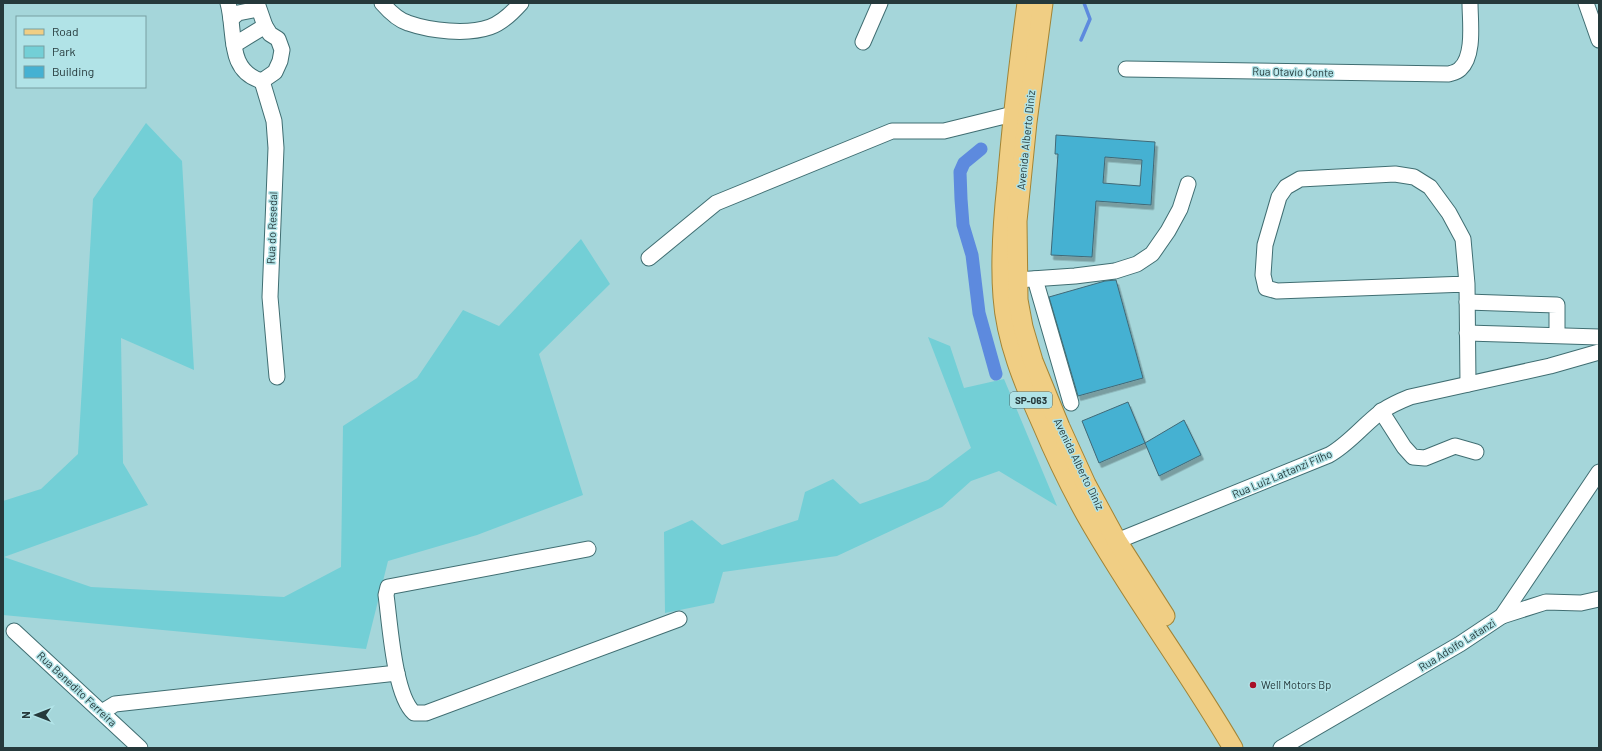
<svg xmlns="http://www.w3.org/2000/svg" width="1602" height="751" font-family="Barlow,sans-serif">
<defs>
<filter id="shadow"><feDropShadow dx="2.5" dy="4.5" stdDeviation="0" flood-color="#0004"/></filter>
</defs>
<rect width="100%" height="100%" fill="#a5d6da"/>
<!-- green -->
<g fill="#73cfd6">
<polygon points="146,123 182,161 194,370 121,338 123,463 148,505 4,557 91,587 284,597 341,567 343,426 417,378 463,310 499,326 581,239 610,284 539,354 583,495 477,535 388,561 366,649 3,615 3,501 41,489 78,454 93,199"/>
<polygon points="928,337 950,346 964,388 1004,379 1057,506 999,471 971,481 942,507 837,556 723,572 714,603 665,613 664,532 692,520 722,545 798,520 805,492 833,479 860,504 928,480 971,448"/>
</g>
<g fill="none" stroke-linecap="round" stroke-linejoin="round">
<!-- stream -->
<polyline stroke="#5d8ade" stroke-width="3.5" points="1081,40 1090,19 1084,3"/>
<!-- canal -->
<polyline stroke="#5d8ade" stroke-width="13" points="981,149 964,163 960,172 961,199 963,225 972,255 979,313 996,374"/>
</g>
<!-- building -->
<g fill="#45b1d2" stroke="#406977" fill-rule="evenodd" filter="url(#shadow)">
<path d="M 1056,135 L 1155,142 L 1151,205 L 1096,201 L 1092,257 L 1051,255 L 1058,154 L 1055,154 ZM 1105,157 L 1142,160 L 1140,186 L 1103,183 Z"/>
<polygon points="1116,280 1143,378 1078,396 1049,297 1105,281"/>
<polygon points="1128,402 1145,443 1099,463 1082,421"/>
<polygon points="1184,420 1201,455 1159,476 1145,443"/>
</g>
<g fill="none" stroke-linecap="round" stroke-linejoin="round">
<defs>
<g id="minor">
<path d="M 228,3 C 236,32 226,71 262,81"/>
<polyline points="257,3 265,26 270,34 278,39 282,50 280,61 275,72 262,81"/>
<path d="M 382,3 C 389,11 398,20 408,23 C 431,31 467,35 490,27 C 502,23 513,12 521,3"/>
<polyline points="1586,3 1599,40"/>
<polyline points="231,19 238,13 258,9"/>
<polyline points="863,42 880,3"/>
<polyline points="234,45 265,26"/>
<path d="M 1126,69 L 1449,74 C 1452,73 1457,72 1460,69 C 1475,56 1470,21 1470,3"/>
<polyline points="262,81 274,121 276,148 270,297 277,377"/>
<polyline points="649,258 716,203 892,131 944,131 1013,114"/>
<polyline points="1035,279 1071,403"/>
<polyline points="1017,280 1075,276 1115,271 1137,264 1152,254 1168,231 1180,209 1188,184"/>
<polyline points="1467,284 1277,291 1266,288 1263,275 1265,245 1279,197 1286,187 1300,179 1395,174 1414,177 1430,187 1449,213 1463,239 1467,284 1468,384"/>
<polyline points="1467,302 1557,305 1557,335"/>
<polyline points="1467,333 1599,337"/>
<polyline points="1381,411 1404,447 1413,457 1425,458 1455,446 1476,452"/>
<path d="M 1117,541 L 1329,455 C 1349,444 1363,425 1382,411 C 1391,405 1400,401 1410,397 L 1550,366 L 1599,352"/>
<path d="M 588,549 L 388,587 L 386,595 C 390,623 394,695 414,713 L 426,713 L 679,619"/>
<polyline points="1502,616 1546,602 1581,603 1599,599"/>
<polyline points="14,631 140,748"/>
<polyline points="102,712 115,704 397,673"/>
<polyline points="1281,748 1460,644 1502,616 1599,472"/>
</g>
<g id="major">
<path d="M 1027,3 C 1019,63 1012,123 1007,184 C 1003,221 1000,260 1003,297 C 1006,341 1024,384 1042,424 C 1055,455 1070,486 1086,515 C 1131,595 1187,669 1233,748"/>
<polyline points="1043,3 1027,122 1017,221 1018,300 1023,327 1033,361 1060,427 1086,484 1117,541 1165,616"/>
</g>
</defs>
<!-- minor casing -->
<use href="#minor" stroke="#406e72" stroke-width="17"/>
<!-- major casing -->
<use href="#major" stroke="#a28435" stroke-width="21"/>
<!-- minor -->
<use href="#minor" stroke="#fff" stroke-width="15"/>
<!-- major -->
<use href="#major" stroke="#f0ce84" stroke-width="19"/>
</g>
<!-- markers -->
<circle fill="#a81128" stroke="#b1e3e7" stroke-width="1.5" cx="1253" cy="685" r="4"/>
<g text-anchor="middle" stroke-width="3" stroke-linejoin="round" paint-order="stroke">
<!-- shield labels -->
<rect fill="#b1e3e7" stroke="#4f6c6f" stroke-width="1" x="1010" y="392" width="42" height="16" rx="3"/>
<g font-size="10" font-weight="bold" fill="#25393b">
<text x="1031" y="404">SP-063</text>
</g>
<!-- street labels -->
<g font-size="11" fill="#25393b" stroke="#b1e3e7">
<text transform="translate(1293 72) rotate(1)" y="4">Rua Otavio Conte</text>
<text transform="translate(1026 140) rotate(-84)" y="4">Avenida Alberto Diniz</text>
<text transform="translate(272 228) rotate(-88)" y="4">Rua do Resedal</text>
<text transform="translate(1079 464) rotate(64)" y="4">Avenida Alberto Diniz</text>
<text transform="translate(1282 474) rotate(-23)" y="4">Rua Luiz Lattanzi Filho</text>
<text transform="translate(1457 645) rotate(-32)" y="4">Rua Adolfo Latanzi</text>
<text transform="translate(77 689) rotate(43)" y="4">Rua Benedito Ferreira</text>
</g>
<!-- poi labels -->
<g font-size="11" fill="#25393b" stroke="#b1e3e7" text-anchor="start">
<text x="1261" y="689">Well Motors Bp</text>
</g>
</g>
<!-- border -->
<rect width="1602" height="751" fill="none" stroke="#25393b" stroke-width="8"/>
<!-- legend -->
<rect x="16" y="16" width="130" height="72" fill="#b1e3e7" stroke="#799fa2"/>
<rect x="24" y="29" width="20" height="6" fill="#f0ce84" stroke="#799fa2"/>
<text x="52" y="36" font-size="12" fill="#25393b">Road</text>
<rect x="24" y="46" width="20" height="12" fill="#73cfd6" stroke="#799fa2"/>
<text x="52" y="56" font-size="12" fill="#25393b">Park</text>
<rect x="24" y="66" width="20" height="12" fill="#45b1d2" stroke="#799fa2"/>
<text x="52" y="76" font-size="12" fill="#25393b">Building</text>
<!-- north arrow -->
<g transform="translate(36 715) rotate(270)" stroke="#b1e3e7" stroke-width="3" paint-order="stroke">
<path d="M0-3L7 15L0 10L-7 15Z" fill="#25393b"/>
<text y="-6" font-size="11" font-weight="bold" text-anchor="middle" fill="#25393b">N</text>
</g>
</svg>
